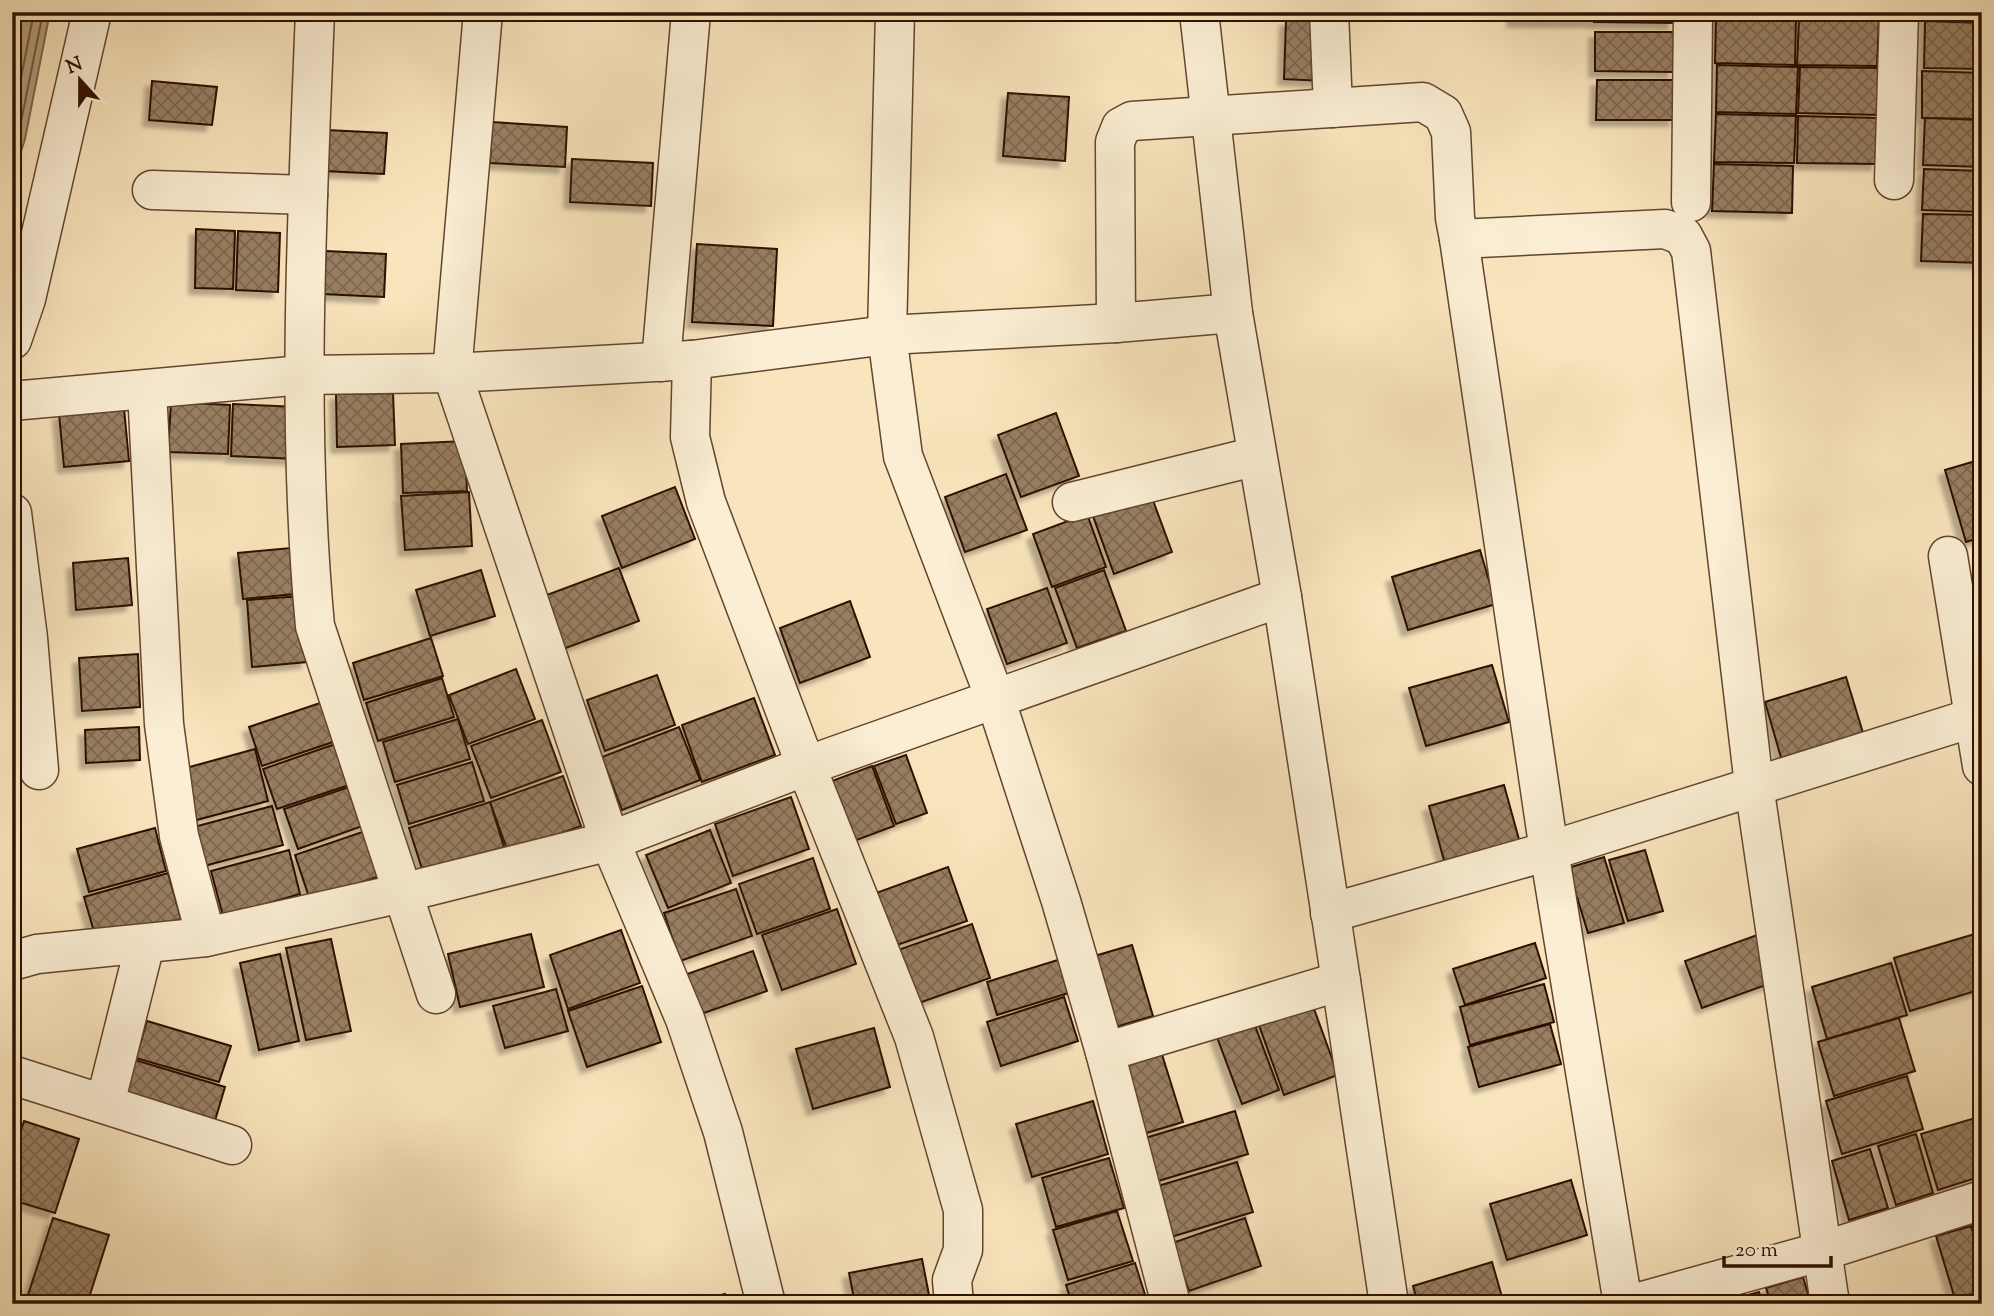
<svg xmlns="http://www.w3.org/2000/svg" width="1994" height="1316" font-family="'Sorts Mill Goudy',serif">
<defs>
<pattern id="building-cross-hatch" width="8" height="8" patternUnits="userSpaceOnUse" patternTransform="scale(1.75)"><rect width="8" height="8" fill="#987f62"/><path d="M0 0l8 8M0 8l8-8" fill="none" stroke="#7c674e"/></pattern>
<filter id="shadow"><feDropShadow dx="-6" dy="6" stdDeviation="2" flood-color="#0004"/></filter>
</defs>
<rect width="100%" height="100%" fill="#f9e5bd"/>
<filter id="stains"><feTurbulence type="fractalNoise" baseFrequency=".00286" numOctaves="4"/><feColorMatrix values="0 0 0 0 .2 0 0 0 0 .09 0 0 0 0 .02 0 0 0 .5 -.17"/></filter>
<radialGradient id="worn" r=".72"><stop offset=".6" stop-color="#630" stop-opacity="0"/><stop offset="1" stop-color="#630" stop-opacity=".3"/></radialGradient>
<!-- water -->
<polygon fill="#b49d7d" stroke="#7f654b" stroke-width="2" points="12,12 50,12 25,139 12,180"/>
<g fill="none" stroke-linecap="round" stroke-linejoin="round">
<!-- shore -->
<g stroke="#72563e" stroke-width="2">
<polyline points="12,123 34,12"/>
<polyline points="12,156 18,137 43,12"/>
</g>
</g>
<!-- building -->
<g fill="url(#building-cross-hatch)" stroke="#2f1000" stroke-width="2" filter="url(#shadow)">
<polygon points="1514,12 1593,12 1593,21 1513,21"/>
<polygon points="1595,12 1674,12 1674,23 1594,22"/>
<polygon points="1714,12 1794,12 1794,16 1714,14"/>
<polygon points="1796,12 1876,12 1876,17 1796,16"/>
<polygon points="1923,12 1982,12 1982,21 1923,19"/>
<polygon points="1716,16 1796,18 1795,65 1715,63"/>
<polygon points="1799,18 1879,19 1877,66 1797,65"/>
<polygon points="1286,20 1325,21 1323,81 1284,79"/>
<polygon points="1925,21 1982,23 1982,69 1924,68"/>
<polygon points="1595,32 1675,32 1674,72 1595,71"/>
<polygon points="1717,65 1798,67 1796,114 1716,112"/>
<polygon points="1800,67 1880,68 1879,115 1798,113"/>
<polygon points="1922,71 1982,73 1982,119 1922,118"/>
<polygon points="1597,80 1676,80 1675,120 1596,120"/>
<polygon points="152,81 217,87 212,125 149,120"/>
<polygon points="1008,93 1069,97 1065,161 1003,156"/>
<polygon points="1716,114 1796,116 1794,163 1714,162"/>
<polygon points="1798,116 1878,118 1877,164 1797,163"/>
<polygon points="1925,118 1982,120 1982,167 1923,165"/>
<polygon points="492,122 567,127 565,167 490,163"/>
<polygon points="326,130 387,133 384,174 324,171"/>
<polygon points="572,159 653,163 651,206 570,202"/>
<polygon points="1714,164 1793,166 1792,213 1712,211"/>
<polygon points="1924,169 1982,171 1982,212 1922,210"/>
<polygon points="1923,214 1982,215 1982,263 1921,261"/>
<polygon points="196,229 235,231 233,289 195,288"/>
<polygon points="238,231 280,233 278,292 236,290"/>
<polygon points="697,244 777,249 773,326 692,322"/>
<polygon points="326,251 386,254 384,297 323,294"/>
<polygon points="393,393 395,445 337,447 336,394"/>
<polygon points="171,402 230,405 228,454 168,452"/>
<polygon points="233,404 298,407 296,459 231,456"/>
<polygon points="124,408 129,461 64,467 59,414"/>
<polygon points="1056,413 1079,476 1021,497 998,435"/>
<polygon points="465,441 467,491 403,493 401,444"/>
<polygon points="1982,459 1982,537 1966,542 1945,470"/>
<polygon points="1006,474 1027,530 965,552 945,497"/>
<polygon points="675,487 695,539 622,568 602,516"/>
<polygon points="469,492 472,546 405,550 401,496"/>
<polygon points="1151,495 1172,552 1114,574 1093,516"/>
<polygon points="1087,514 1106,567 1052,587 1033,534"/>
<polygon points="302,547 306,593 243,599 238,553"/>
<polygon points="1480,550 1496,604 1408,630 1392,577"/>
<polygon points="128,558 132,605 76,610 73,563"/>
<polygon points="619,568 639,621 563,649 544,596"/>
<polygon points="481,570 495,616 430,636 416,590"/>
<polygon points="1104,570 1126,631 1077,648 1055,588"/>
<polygon points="1982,578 1982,640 1965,583"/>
<polygon points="1047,588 1067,643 1007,664 987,609"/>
<polygon points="302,596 307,662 252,667 247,600"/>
<polygon points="850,601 870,657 800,683 780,628"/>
<polygon points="431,638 443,676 364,700 353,663"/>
<polygon points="138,654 140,707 82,711 79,658"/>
<polygon points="1492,665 1509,722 1426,746 1409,688"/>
<polygon points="516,669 535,719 468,744 449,695"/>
<polygon points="657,675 675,725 605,751 587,700"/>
<polygon points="1846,677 1864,736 1782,761 1765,702"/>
<polygon points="442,678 454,717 378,741 366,703"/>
<polygon points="754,698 775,755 702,782 682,725"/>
<polygon points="323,702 336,741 262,766 249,727"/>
<polygon points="458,719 470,759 395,782 383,742"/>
<polygon points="542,720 561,772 491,798 471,746"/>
<polygon points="139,727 140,760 86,763 85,730"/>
<polygon points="679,727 700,780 622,810 602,757"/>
<polygon points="341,742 355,783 277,809 263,769"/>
<polygon points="255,749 268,801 189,822 175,771"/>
<polygon points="906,755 927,813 896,824 874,766"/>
<polygon points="472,762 484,801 409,824 397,785"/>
<polygon points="872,766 894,826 854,841 832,781"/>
<polygon points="563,776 581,826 508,852 490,802"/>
<polygon points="358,784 371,823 298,849 284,809"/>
<polygon points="1504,785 1520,843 1445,864 1429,806"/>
<polygon points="791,797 809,849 733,876 715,824"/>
<polygon points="490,802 504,847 423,872 409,828"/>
<polygon points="272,806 283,845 204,866 194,827"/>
<polygon points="155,828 166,871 89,892 77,849"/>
<polygon points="368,830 383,875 310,900 295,855"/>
<polygon points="710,830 731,883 668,908 646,855"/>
<polygon points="289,850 300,894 223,916 211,871"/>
<polygon points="1645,850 1663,911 1628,921 1609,860"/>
<polygon points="1604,857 1624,923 1588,933 1568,868"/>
<polygon points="813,858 830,909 757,934 739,884"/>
<polygon points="948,867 967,921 894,946 876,893"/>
<polygon points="168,873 181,919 97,942 84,897"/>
<polygon points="736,889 752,936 680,961 664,913"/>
<polygon points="837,909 856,964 782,990 762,935"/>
<polygon points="972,924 990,978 916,1004 898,950"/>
<polygon points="621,930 640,983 568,1009 550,955"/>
<polygon points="1978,933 1982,946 1982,989 1910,1011 1894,958"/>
<polygon points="531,934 544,987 460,1007 448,954"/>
<polygon points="1760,934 1777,981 1702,1008 1685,961"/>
<polygon points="331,939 351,1031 306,1040 286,948"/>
<polygon points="1535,943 1546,978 1465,1005 1453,969"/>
<polygon points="1132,945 1153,1016 1112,1028 1091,957"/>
<polygon points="753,951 767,991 701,1014 687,974"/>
<polygon points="280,954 299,1041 259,1050 240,963"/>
<polygon points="1061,959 1072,992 997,1015 987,982"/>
<polygon points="1891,963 1907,1015 1827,1039 1812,987"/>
<polygon points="1544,984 1554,1022 1470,1045 1460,1007"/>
<polygon points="642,986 661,1042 587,1067 568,1011"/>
<polygon points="556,989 568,1031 505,1048 493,1006"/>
<polygon points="1309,995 1338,1075 1284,1095 1255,1014"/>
<polygon points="1064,997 1078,1041 1001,1066 987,1022"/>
<polygon points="1251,1015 1279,1090 1242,1104 1214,1029"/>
<polygon points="1899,1018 1915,1071 1834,1096 1818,1042"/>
<polygon points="147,1021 231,1046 219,1082 136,1058"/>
<polygon points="1550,1024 1561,1064 1479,1087 1468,1047"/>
<polygon points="874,1028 890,1087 813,1109 796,1049"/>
<polygon points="1160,1048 1183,1122 1143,1134 1120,1061"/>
<polygon points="135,1060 225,1087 214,1124 124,1098"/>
<polygon points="1907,1076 1923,1129 1842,1154 1826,1101"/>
<polygon points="1093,1101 1108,1154 1032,1177 1016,1124"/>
<polygon points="1235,1111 1248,1154 1155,1182 1142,1139"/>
<polygon points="1982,1116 1982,1176 1938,1190 1921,1134"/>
<polygon points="24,1121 79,1139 55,1213 12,1200 12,1159"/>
<polygon points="1916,1134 1933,1193 1896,1205 1878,1146"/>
<polygon points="1870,1149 1888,1208 1849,1220 1832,1161"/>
<polygon points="1109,1158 1124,1208 1056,1227 1042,1178"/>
<polygon points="1237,1162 1253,1212 1171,1237 1155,1187"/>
<polygon points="1571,1180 1587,1235 1507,1260 1490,1204"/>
<polygon points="1117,1211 1133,1261 1068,1280 1053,1230"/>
<polygon points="53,1218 109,1235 87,1304 54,1304 28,1295"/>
<polygon points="1245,1218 1261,1266 1189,1291 1172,1243"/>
<polygon points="1971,1226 1982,1262 1982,1291 1955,1299 1936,1236"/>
<polygon points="922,1259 930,1300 912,1304 855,1304 849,1273"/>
<polygon points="1492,1262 1504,1304 1418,1304 1413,1286"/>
<polygon points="1135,1263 1148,1304 1072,1304 1066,1285"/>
<polygon points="1803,1277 1811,1304 1771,1304 1766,1288"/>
<polygon points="1759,1292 1763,1304 1724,1304 1723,1302"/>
<polygon points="725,1294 728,1304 685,1304"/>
</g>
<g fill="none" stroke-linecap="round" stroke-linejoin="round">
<defs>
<g id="minor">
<path d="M 315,12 C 307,217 296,422 315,626 L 436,994"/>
<polyline points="483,12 452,373 610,841 685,1019 723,1132 766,1304"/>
<polyline points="895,12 887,335 903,456 995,698 1061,901 1105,1052 1171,1304"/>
<polyline points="1199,12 1233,313 1282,597 1341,981 1389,1304"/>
<polyline points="1329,12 1333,108"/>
<polyline points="1894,180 1899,12"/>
<polyline points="152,190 308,195"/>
<polyline points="1691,202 1693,12"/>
<polyline points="1459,239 1549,851 1623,1304"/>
<polyline points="1116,323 1115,142 1121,127 1132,121 1423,102 1443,114 1451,132 1455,218 1459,239 1665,229 1683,236 1691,251 1754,785 1830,1304"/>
<polyline points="12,340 26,299 92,12"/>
<polyline points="692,360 690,437 706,502 806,766 914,1037 963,1210 963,1250 952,1280 954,1304"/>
<polyline points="661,362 691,12"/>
<polyline points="147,390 164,724 179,836 206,937"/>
<polyline points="12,401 303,375 452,373 692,360 887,335 1116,323 1233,313"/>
<polyline points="1072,502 1257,456"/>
<polyline points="12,513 28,638 39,770"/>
<polyline points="1948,556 1982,766"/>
<polyline points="1330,913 1549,851 1982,715"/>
<polyline points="12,961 37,954 206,937 402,893 610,841 806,766 1282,597"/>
<polyline points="1105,1052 1341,981"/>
<polyline points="12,1075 232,1145"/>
<polyline points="105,1104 145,944"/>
<polyline points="1632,1304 1823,1251 1982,1200"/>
</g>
</defs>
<!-- minor casing -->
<use href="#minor" stroke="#62452f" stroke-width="41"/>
<!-- minor -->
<use href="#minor" stroke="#fbeed4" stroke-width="38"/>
</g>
<!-- margin -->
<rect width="1994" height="1316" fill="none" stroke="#f9e5bd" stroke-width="42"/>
<rect x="14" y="14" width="1966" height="1288" fill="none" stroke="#2f1000" stroke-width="3.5"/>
<rect x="21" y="21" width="1952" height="1274" fill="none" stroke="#2f1000" stroke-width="2"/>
<!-- north arrow -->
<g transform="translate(80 80) rotate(339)" stroke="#fbeed4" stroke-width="5" paint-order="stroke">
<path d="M0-5L12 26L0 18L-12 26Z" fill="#2f1000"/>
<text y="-10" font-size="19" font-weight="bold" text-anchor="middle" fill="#2f1000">N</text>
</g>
<!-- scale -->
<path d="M1724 1256v10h107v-10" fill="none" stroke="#2f1000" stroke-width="3.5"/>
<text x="1735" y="1256" font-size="21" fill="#2f1000" stroke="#fbeed4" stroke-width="5" paint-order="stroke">20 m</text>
<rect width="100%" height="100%" filter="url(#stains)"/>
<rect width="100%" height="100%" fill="url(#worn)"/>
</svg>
